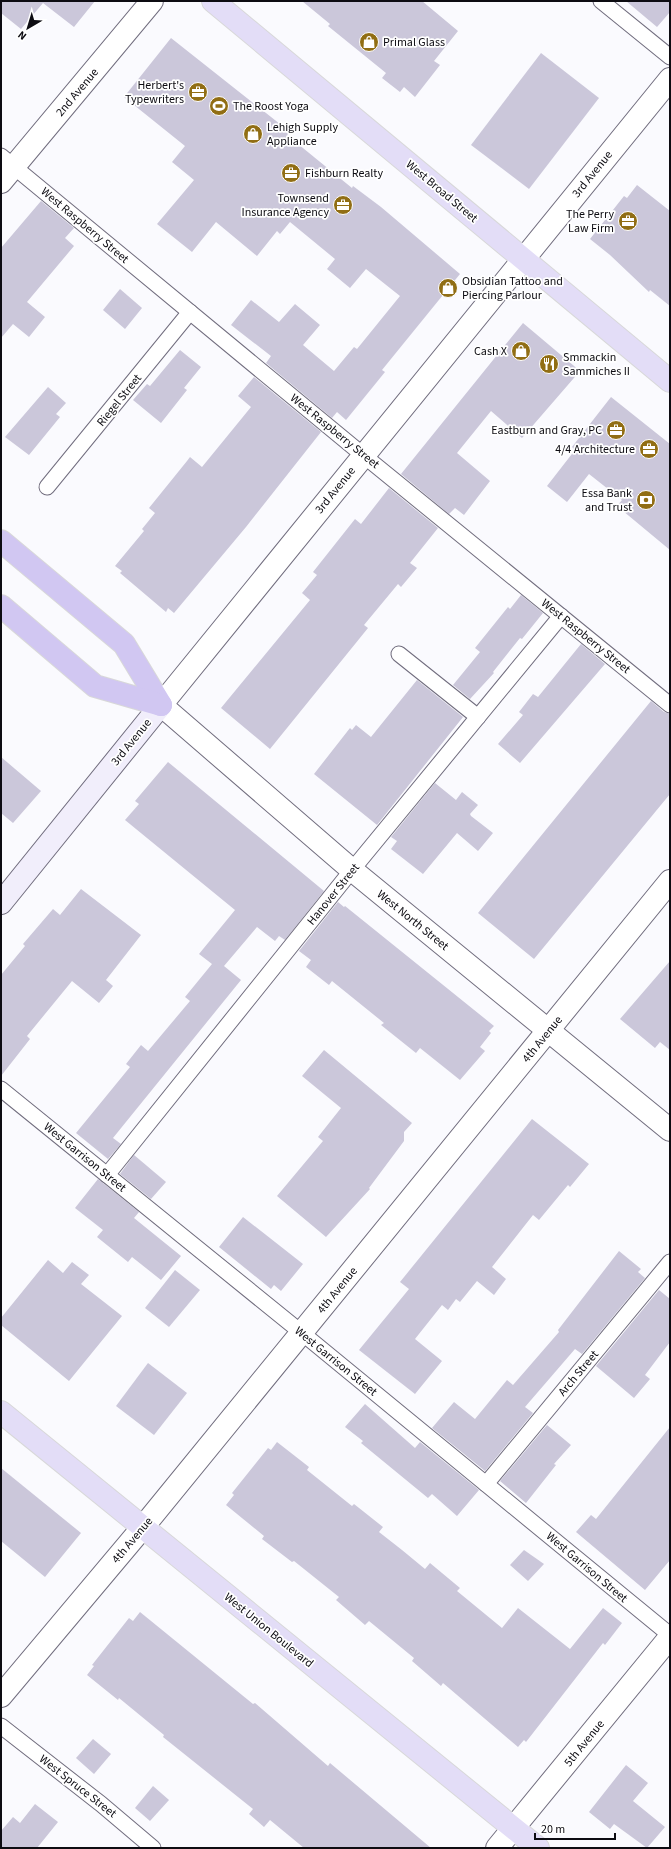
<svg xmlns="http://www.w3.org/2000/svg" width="671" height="1849" font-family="'Source Sans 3',sans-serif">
<rect width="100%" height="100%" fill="#fafafe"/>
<!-- building -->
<g fill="#cbc7da">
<polygon points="1,1 95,1 74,27 43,3 21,29 1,13"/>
<polygon points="302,1 422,1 458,31 434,61 440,65 415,97 404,87 400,92 382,78 386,73 328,26 330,24"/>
<polygon points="626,1 670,1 670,12 657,27"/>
<polygon points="171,38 290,132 287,135 352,188 353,186 381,207 460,274 382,370 385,372 346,420 337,412 332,418 266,363 271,356 231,325 251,300 279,322 295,304 320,325 303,345 334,371 354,347 357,349 400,296 366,269 350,288 327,269 335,259 290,222 280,234 277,231 257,256 216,222 192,252 157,224 194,180 172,162 185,146 124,97"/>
<polygon points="541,53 599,98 529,189 471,145"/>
<polygon points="637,185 670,211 670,306 650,290 649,292 610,255 590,239 624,196 627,198"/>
<polygon points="41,201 74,228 65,238 74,246 27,302 45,317 29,337 13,324 1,338 1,248"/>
<polygon points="120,289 142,308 125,329 103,310"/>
<polygon points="523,323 580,371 522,438 491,411 457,453 490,481 464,515 455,508 449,514 401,474"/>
<polygon points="180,350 201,367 184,388 187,390 161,423 133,400 147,384 150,386"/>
<polygon points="254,377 321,432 246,527 174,613 168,608 166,612 120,573 122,571 115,566 144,531 142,529 155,513 149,508 187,461 190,457 202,467 251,407 238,396"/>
<polygon points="48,387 66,403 56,414 60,417 29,455 5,437"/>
<polygon points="611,397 670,444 670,550 617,506 622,500 589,474 567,502 547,486 575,450 572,447"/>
<polygon points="389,488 438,528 410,563 417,568 401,587 398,584 364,625 368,628 270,749 221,708 310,600 302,593 317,575 313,572 355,519 361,524"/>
<polygon points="521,595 543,613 522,639 520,638 493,672 494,673 470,699 453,685 480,652 475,648 508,607 510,609"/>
<polygon points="581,644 605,664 520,763 498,744 523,715 519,712 533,694 538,697"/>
<polygon points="417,680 463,717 377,825 314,774 350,728 352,730 356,725 371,737"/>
<polygon points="651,701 664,712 670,714 670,794 534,959 478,913"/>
<polygon points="1,757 41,791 13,823 1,813"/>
<polygon points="168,762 324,891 285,940 279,936 275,941 257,927 224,966 241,980 113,1138 121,1144 108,1159 76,1133 130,1067 126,1064 141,1045 148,1051 190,1001 185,997 212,964 199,954 235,910 125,820 139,804 135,801"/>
<polygon points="435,783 456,800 462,792 478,805 470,814 471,816 493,833 478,851 457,833 423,874 391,849 397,841 391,837"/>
<polygon points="81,889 141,935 106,980 113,986 99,1003 72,981 27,1036 30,1039 1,1076 1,975 25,946 23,944 53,909 60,915"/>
<polygon points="338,902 344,907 345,906 494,1026 489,1031 491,1033 480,1047 485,1051 460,1080 420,1048 416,1053 381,1025 384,1023 332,981 329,985 306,967 311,960 299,951"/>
<polygon points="670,961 670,1050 660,1042 655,1048 620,1019"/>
<polygon points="324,1050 412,1123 404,1132 404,1141 369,1188 370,1189 326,1237 277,1196 323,1141 318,1137 341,1108 302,1076"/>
<polygon points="532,1119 589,1164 570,1187 568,1185 539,1220 533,1215 492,1267 506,1279 494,1295 477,1281 460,1302 456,1299 448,1310 442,1305 415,1339 442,1361 415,1394 359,1350 409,1289 400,1282"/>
<polygon points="134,1155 166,1182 151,1199 120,1174"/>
<polygon points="98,1179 139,1212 134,1218 181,1256 161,1280 132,1257 128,1262 97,1237 103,1230 75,1208"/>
<polygon points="243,1217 303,1264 281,1291 274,1285 271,1289 219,1247"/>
<polygon points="619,1251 641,1269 638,1272 645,1278 582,1354 575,1349 525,1407 533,1413 485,1471 432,1428 454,1402 475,1419 507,1380 513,1385 559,1332 558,1330"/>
<polygon points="48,1260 63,1273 72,1262 89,1275 81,1284 122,1316 69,1381 1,1325 1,1318"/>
<polygon points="175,1270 200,1290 169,1327 145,1308"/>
<polygon points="659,1290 670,1299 670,1342 645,1375 650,1379 634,1398 596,1366"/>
<polygon points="148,1363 187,1393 154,1435 116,1406"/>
<polygon points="365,1404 415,1448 420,1442 479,1490 457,1516 432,1494 428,1498 361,1443 363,1441 345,1427"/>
<polygon points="547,1425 571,1445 554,1464 556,1465 526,1503 500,1481"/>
<polygon points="670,1427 670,1560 645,1590 576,1532 591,1515 596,1519"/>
<polygon points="277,1442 309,1467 307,1470 352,1506 354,1504 383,1527 379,1532 402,1550 425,1569 430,1563 460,1588 457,1591 502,1628 518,1608 570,1649 603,1608 622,1623 605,1645 603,1643 526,1742 524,1740 518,1747 443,1683 441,1686 412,1661 414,1658 369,1621 365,1625 336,1600 339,1597 294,1561 292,1562 262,1539 264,1536 226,1505 234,1495 232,1493 268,1448 271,1450"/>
<polygon points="1,1468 81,1533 45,1577 1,1541"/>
<polygon points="524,1550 544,1564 528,1581 510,1565"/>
<polygon points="140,1612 253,1704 255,1703 328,1766 330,1763 431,1848 304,1848 270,1820 264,1827 249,1814 253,1809 163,1737 164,1735 119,1698 118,1700 87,1675 94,1666 92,1665 129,1618 133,1621"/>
<polygon points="93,1739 111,1754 94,1774 76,1758"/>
<polygon points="626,1765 648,1783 633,1801 665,1827 647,1848 614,1824 610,1829 589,1812"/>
<polygon points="153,1786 169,1800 150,1821 135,1808"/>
<polygon points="35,1804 58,1822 37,1848 1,1848 1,1831 13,1817 20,1823"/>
</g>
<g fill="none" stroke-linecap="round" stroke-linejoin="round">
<defs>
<g id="lane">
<polyline points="601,1 670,57"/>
<polyline points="1,156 363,455 670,705"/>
<polyline points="47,487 190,312"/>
<polyline points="399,654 478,717"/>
<polyline points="1,1089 302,1333 670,1635"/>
<polyline points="107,1175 352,870 561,616"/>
<polyline points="486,1484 670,1262"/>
<polyline points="1,1726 101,1804 153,1848"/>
</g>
<g id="street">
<polyline points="670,79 161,705 352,870 670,1130"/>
<polyline points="1,182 152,1"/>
<polyline points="1,1696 143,1527 670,881"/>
<polyline points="497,1848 670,1637"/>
</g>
<polyline id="secondary" points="1,903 161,705"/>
<g id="primary">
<polyline points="213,1 670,381"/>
<polyline points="1,1412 538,1848"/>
</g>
<g id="highway">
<polyline points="1,541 124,644 161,705"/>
<polyline points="1,606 95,686 161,705"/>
</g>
</defs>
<!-- lane casing -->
<use href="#lane" stroke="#716d7e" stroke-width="17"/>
<!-- street casing -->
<use href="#street" stroke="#716d7e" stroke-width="24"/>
<!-- secondary casing -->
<use href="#secondary" stroke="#716d7e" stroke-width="24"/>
<!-- primary casing -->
<use href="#primary" stroke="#d8d8d9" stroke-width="24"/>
<!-- highway casing -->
<use href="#highway" stroke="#d8d8d9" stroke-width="24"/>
<!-- lane -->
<use href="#lane" stroke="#fff" stroke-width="15"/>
<!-- street -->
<use href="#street" stroke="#fff" stroke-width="22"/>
<!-- secondary -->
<use href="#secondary" stroke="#f1eefb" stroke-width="22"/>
<!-- primary -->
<use href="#primary" stroke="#e3ddf7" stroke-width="22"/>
<!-- highway -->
<use href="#highway" stroke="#d1c7f2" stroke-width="22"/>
</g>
<!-- icons -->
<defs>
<symbol id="shop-disc" viewBox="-11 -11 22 22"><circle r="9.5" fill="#916e14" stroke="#fff"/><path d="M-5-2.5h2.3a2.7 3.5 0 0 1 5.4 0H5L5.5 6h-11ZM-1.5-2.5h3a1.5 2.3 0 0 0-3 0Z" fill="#fff"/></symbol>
<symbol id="office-disc" viewBox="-11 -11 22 22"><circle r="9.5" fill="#916e14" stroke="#fff"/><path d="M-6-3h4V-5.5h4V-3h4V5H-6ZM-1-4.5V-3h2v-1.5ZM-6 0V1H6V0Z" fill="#fff"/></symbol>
<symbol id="stadium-disc" viewBox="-11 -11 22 22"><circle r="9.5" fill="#916e14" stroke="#fff"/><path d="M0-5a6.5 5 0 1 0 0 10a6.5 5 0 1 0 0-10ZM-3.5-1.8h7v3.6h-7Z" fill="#fff"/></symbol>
<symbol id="restaurant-disc" viewBox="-11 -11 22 22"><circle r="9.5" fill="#916e14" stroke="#fff"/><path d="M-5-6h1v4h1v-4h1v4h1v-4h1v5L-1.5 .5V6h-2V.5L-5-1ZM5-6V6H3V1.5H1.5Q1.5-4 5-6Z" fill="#fff"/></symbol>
<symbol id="bank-disc" viewBox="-11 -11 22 22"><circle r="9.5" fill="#916e14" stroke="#fff"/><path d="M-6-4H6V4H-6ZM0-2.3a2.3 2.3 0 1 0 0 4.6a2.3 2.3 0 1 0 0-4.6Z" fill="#fff"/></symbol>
</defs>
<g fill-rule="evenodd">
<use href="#shop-disc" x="358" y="31" width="22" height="22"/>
<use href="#office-disc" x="187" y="81" width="22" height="22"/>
<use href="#stadium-disc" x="208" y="95" width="22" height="22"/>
<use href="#shop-disc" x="242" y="123" width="22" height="22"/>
<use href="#office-disc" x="280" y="162" width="22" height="22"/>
<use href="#office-disc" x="332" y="194" width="22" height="22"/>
<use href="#office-disc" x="617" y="210" width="22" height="22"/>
<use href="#shop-disc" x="437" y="277" width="22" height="22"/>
<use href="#shop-disc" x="510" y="340" width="22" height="22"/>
<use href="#restaurant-disc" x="538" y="353" width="22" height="22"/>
<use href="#office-disc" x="605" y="419" width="22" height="22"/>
<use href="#office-disc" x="638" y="438" width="22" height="22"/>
<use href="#bank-disc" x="635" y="489" width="22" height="22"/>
</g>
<g text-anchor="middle" stroke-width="3.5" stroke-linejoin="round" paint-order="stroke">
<!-- poi labels -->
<g font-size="12" fill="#0d0c12" stroke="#fff" text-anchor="end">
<text x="383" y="46" text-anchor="start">Primal Glass</text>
<text x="184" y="89">Herbert's<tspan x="184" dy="14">Typewriters</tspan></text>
<text x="233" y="110" text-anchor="start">The Roost Yoga</text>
<text x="267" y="131" text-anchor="start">Lehigh Supply<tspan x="267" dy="14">Appliance</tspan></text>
<text x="305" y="177" text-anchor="start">Fishburn Realty</text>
<text x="329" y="202">Townsend<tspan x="329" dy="14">Insurance Agency</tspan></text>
<text x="614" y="218">The Perry<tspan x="614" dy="14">Law Firm</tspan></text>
<text x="462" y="285" text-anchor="start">Obsidian Tattoo and<tspan x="462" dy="14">Piercing Parlour</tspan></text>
<text x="507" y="355">Cash X</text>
<text x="563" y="361" text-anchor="start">Smmackin<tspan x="563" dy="14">Sammiches II</tspan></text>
<text x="602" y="434">Eastburn and Gray, PC</text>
<text x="635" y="453">4/4 Architecture</text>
<text x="632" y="497">Essa Bank<tspan x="632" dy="14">and Trust</tspan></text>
</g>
<!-- street labels -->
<g font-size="12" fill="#0d0c12" stroke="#fff">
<text transform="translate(77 92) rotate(-50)" y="4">2nd Avenue</text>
<text transform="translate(592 174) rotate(-51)" y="4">3rd Avenue</text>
<text transform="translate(442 191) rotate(40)" y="4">West Broad Street</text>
<text transform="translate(85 225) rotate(40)" y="4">West Raspberry Street</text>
<text transform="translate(119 400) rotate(-51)" y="4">Riegel Street</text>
<text transform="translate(335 431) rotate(39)" y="4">West Raspberry Street</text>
<text transform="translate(335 490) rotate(-51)" y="4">3rd Avenue</text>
<text transform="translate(586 636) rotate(39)" y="4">West Raspberry Street</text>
<text transform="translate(131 742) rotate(-51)" y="4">3rd Avenue</text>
<text transform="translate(333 894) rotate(-51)" y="4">Hanover Street</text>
<text transform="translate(413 920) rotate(39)" y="4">West North Street</text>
<text transform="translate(542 1039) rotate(-51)" y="4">4th Avenue</text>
<text transform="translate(85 1157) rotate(39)" y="4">West Garrison Street</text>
<text transform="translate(337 1290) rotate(-51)" y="4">4th Avenue</text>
<text transform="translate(336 1361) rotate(39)" y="4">West Garrison Street</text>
<text transform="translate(578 1373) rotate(-50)" y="4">Arch Street</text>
<text transform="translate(132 1540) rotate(-50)" y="4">4th Avenue</text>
<text transform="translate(587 1567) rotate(40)" y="4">West Garrison Street</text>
<text transform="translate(269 1630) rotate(39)" y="4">West Union Boulevard</text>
<text transform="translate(584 1743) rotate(-51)" y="4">5th Avenue</text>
<text transform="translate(78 1786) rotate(38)" y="4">West Spruce Street</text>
</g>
</g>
<!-- border -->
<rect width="671" height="1849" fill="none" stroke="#0d0c12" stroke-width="4"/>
<!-- north arrow -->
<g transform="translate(28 28) rotate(218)" stroke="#ffffff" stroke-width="3" paint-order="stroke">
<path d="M0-3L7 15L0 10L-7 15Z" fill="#0d0c12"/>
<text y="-6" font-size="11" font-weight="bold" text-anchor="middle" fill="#0d0c12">N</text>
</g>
<!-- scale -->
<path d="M535 1833v6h80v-6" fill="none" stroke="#0d0c12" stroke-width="2"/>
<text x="541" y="1833" font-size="12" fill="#0d0c12" stroke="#ffffff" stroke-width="3" paint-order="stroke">20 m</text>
</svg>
